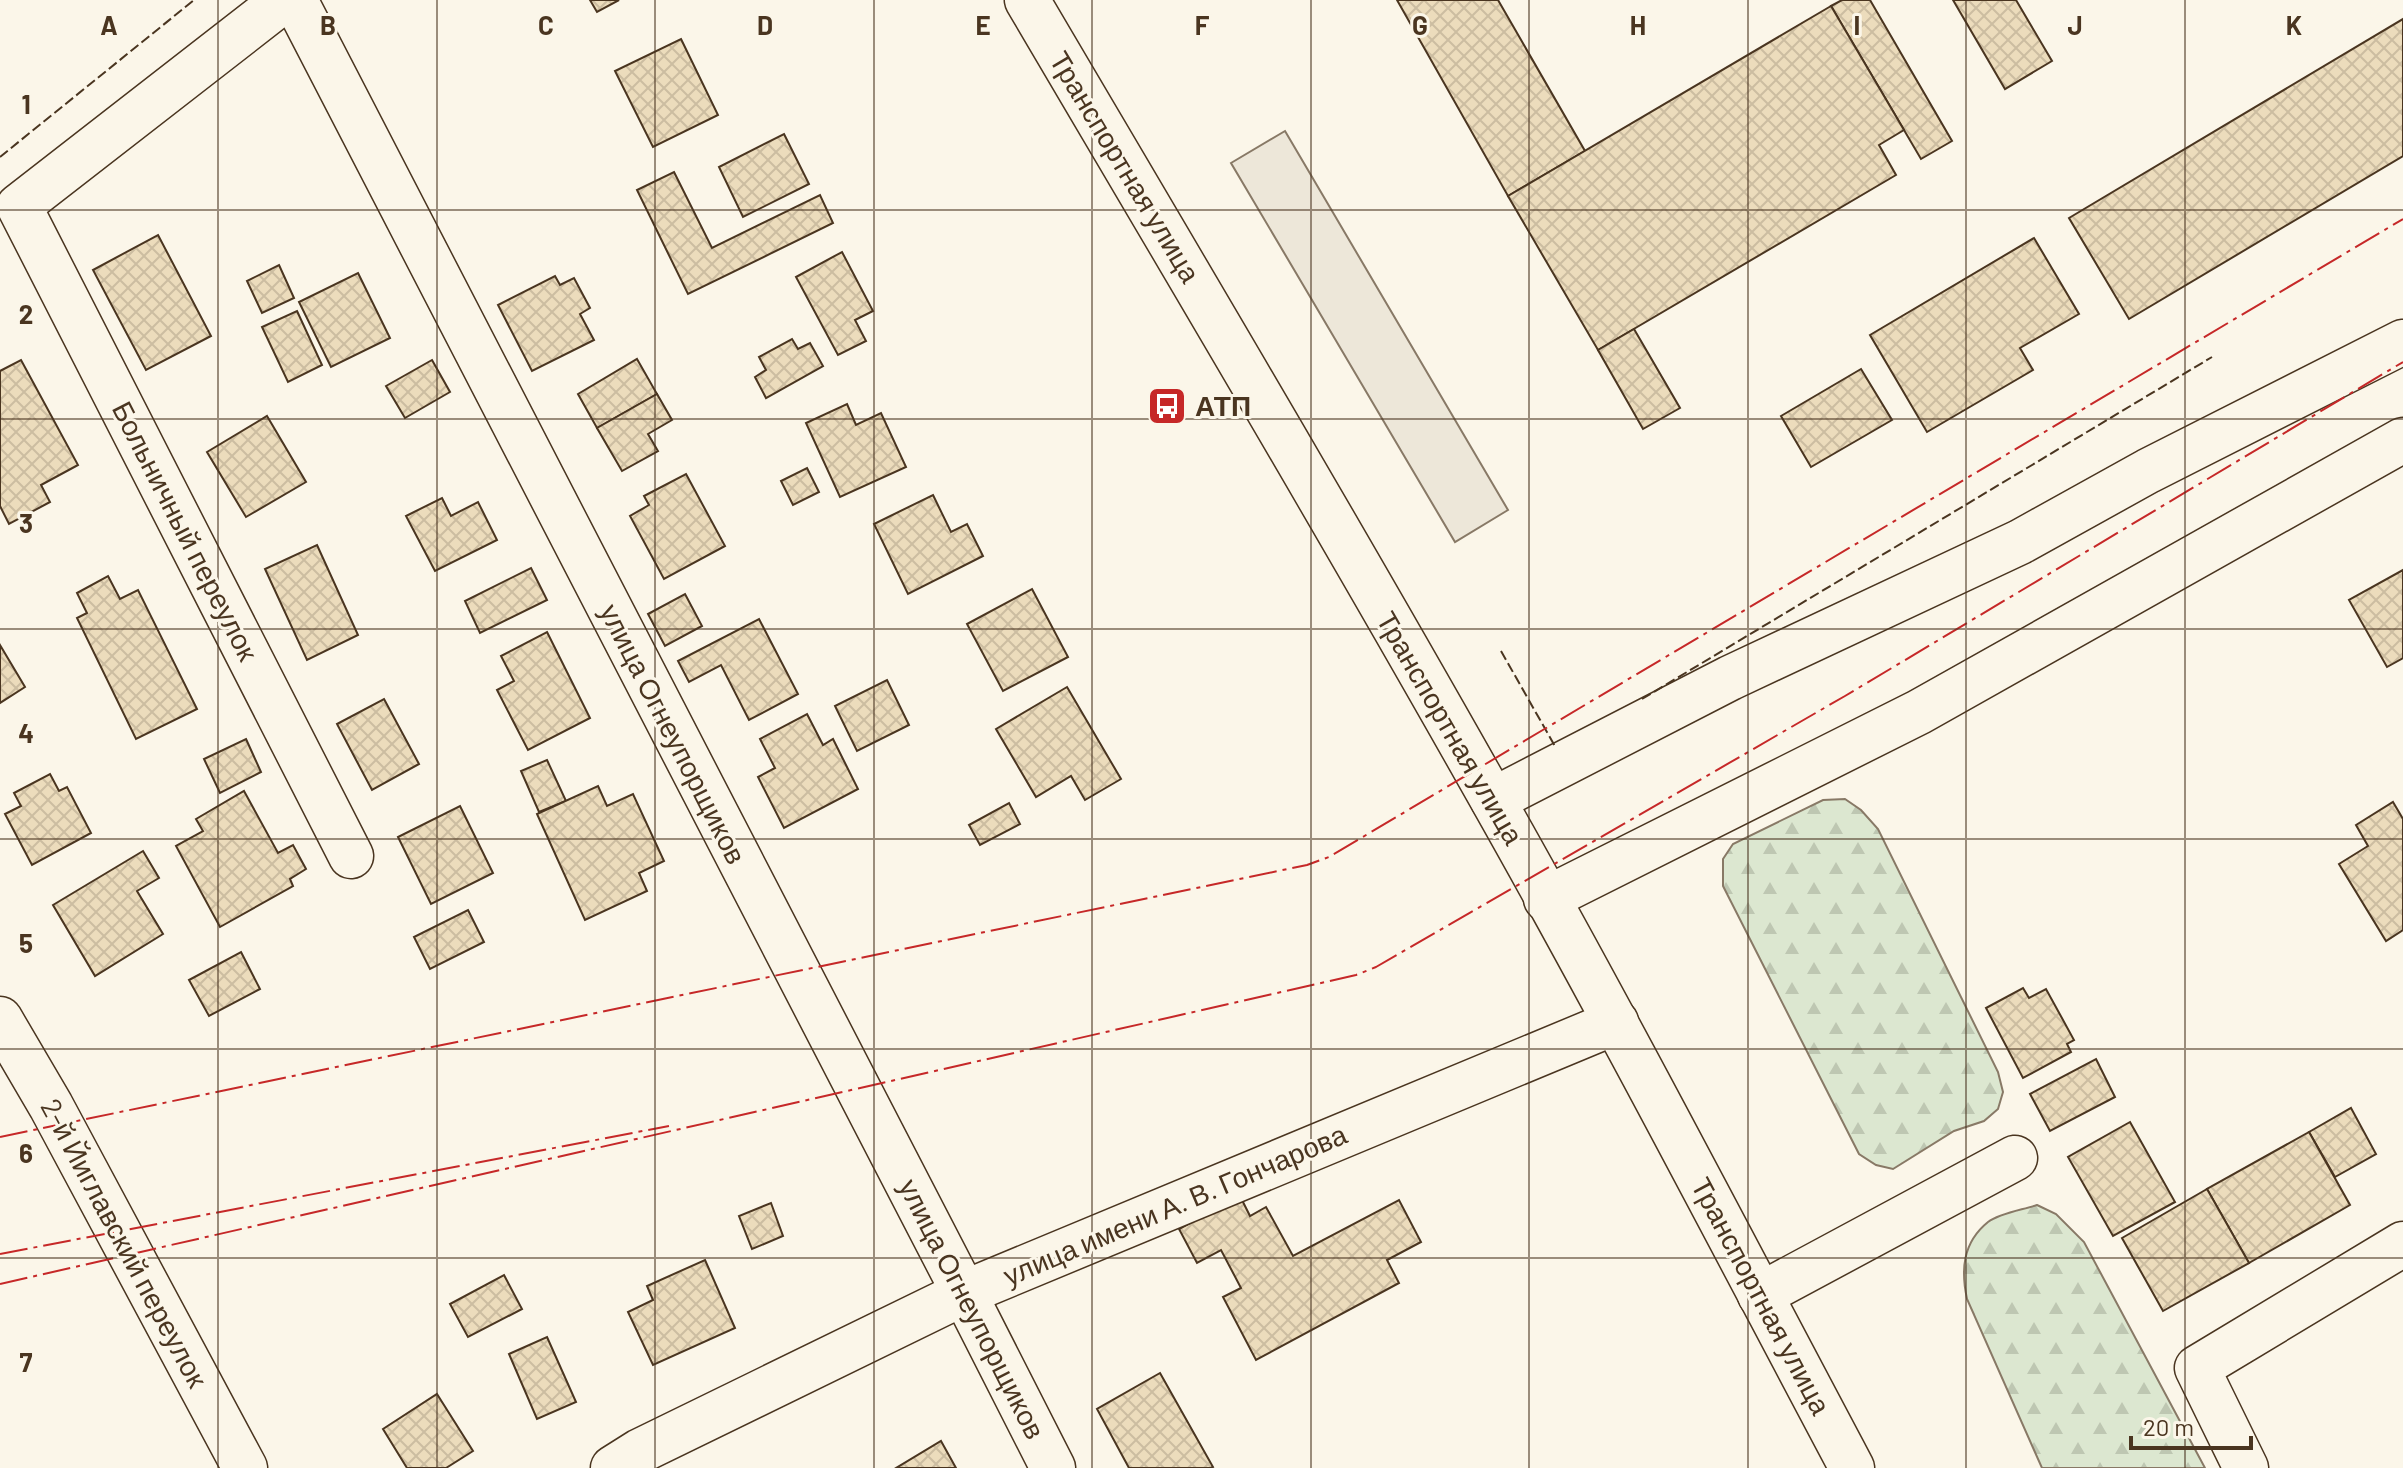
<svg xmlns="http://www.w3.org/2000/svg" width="2403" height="1468" font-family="Barlow,sans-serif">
<defs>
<pattern id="forest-firs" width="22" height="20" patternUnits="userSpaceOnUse" patternTransform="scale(2)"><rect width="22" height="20" fill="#dce7d0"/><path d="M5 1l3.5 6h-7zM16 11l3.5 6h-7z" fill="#bec7b2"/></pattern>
<pattern id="building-cross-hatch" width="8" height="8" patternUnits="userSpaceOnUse" patternTransform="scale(2)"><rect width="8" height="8" fill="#ecdcbc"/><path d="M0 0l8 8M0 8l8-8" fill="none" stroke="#ccbda1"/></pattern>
</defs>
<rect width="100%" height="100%" fill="#fbf6e9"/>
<!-- forest -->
<g fill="url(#forest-firs)" stroke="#887966" stroke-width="2">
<polygon points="1845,799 1861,810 1878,829 1998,1072 2003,1092 1998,1109 1984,1121 1954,1131 1893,1169 1876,1165 1859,1154 1723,886 1723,859 1733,844 1823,800"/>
<path d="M 2037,1205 L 2056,1214 L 2084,1242 L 2205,1468 L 2042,1468 L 1967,1299 C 1961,1271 1962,1243 1988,1222 C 2000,1213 2022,1210 2037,1205 Z"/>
</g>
<!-- parking -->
<polygon fill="#ede7d9" stroke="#887966" stroke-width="2" points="1285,131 1508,510 1455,542 1231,163"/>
<!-- building -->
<g fill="url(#building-cross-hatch)" stroke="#4a3520" stroke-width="2">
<polygon points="590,0 619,0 597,12"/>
<polygon points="1397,0 1498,0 1585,151 1508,196"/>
<polygon points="1842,0 1870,0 1952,141 1921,159 1831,6"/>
<polygon points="1953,0 2016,0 2052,61 2005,89"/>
<polygon points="1831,6 1904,130 1879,145 1896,175 1598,350 1508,196"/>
<polygon points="2403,19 2403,156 2129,319 2069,218"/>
<polygon points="681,39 718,115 653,147 615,71"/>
<polygon points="784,134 809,184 743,217 719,167"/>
<polygon points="674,172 712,248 820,195 833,223 688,294 637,190"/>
<polygon points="158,235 211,336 146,370 93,270"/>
<polygon points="2034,238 2079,314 2020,348 2033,370 1927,432 1870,335"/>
<polygon points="842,252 873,311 855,320 866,341 838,355 796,277"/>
<polygon points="279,265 294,298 262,313 247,281"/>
<polygon points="358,273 390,338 331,367 299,302"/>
<polygon points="555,276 560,285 574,278 590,308 580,314 594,340 532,371 498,305"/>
<polygon points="297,311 322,365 288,382 262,327"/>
<polygon points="1634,329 1680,408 1643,429 1598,350"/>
<polygon points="792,339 798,349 810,343 823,366 766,398 755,377 766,370 759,357"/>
<polygon points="637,359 657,394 597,428 578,394"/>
<polygon points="21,360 78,465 41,485 50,502 9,524 0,506 0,371"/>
<polygon points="432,360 450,392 405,418 386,386"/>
<polygon points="1861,369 1892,420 1811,467 1781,416"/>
<polygon points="657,394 672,420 648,434 658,451 622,471 597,428"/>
<polygon points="847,404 856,425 881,413 906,467 840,497 806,423"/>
<polygon points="267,416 306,482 246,517 207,452"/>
<polygon points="807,468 819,492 793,505 781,481"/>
<polygon points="686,474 725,546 664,579 630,516 649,505 644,496"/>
<polygon points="933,495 951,532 967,524 983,556 908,594 874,524"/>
<polygon points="442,498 451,516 478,502 497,540 435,571 406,516"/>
<polygon points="317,545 358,635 307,660 265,569"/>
<polygon points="531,568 547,600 480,633 465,601"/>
<polygon points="2403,570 2403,658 2387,667 2349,600"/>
<polygon points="108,576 120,599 138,590 197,709 136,739 77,618 87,613 77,593"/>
<polygon points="1032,589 1068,657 1003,691 967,624"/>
<polygon points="685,594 702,626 665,646 648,614"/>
<polygon points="759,619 798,694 749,720 721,665 689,682 678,661"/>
<polygon points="547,632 590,718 528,750 497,690 514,681 501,656"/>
<polygon points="0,645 25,687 0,703"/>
<polygon points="887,680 909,725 857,751 835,706"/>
<polygon points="1067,687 1121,779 1085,800 1071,776 1036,797 996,729"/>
<polygon points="384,699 419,764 372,790 337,724"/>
<polygon points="807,714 823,745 833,739 858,789 784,828 758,777 775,768 760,739"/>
<polygon points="246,739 261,772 220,793 204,759"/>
<polygon points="547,760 566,801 539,812 521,771"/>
<polygon points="50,774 59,791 67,787 91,833 32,865 5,814 21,806 14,793"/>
<polygon points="598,786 607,806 633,794 664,861 639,873 647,891 585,920 537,814"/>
<polygon points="244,791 278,853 293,845 306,869 290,879 293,886 220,927 176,846 203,831 196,819"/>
<polygon points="2393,802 2403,819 2403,930 2386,941 2339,864 2368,846 2356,825"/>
<polygon points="1009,803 1020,824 980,845 969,825"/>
<polygon points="460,806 493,873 431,904 398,837"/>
<polygon points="143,851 159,878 137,891 163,934 95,976 53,905"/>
<polygon points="468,910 484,942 430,969 414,937"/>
<polygon points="241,952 260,989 209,1016 189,980"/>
<polygon points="2023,988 2029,998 2046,989 2074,1040 2067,1044 2071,1052 2023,1078 1986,1008"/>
<polygon points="2096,1059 2115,1097 2050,1131 2030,1094"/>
<polygon points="2351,1108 2376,1154 2335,1177 2309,1132"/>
<polygon points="2130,1122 2175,1202 2113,1236 2068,1157"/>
<polygon points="2309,1132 2350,1205 2249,1263 2207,1189"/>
<polygon points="2207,1189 2249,1263 2163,1311 2122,1238"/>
<polygon points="1240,1196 1250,1216 1266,1207 1293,1256 1399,1200 1421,1242 1387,1260 1399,1283 1256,1360 1223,1297 1241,1288 1221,1250 1197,1263 1179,1229"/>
<polygon points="771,1203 783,1236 752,1249 739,1216"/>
<polygon points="705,1260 735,1328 653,1365 628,1312 653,1300 647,1286"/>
<polygon points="504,1275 522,1309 468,1337 450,1304"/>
<polygon points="547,1337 576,1402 537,1419 509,1354"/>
<polygon points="1160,1373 1213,1467 1211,1468 1129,1468 1097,1409"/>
<polygon points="437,1394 473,1451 446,1468 407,1468 383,1429"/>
<polygon points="941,1441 956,1468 896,1468"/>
</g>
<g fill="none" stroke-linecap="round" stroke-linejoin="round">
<defs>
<g id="minor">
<polyline points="284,0 19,206 351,856"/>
<polyline points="295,0 964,1293 1053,1468"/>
<polyline points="1493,800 1730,678 2020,542 2148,471 2403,342"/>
<polyline points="1546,899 1919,712 2403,440"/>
<polyline points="0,1019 51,1106 245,1468"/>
<polyline points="1760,1295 2015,1158"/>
<polyline points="613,1468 640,1451 964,1293 1616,1022"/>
<polyline points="2246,1468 2197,1368 2403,1244"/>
</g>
<path id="major" d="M 1027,0 C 1183,265 1340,529 1491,797 C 1616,1018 1733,1244 1852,1468"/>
</defs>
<!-- minor casing -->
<use href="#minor" stroke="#4a3520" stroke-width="47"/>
<!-- major casing -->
<use href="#major" stroke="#4a3520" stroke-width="47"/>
<!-- minor -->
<use href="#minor" stroke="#fbf6e9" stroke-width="44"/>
<!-- major -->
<use href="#major" stroke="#fbf6e9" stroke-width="44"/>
<!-- fence -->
<g stroke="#4a3520" stroke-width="2" stroke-dasharray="10 4" stroke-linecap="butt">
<polyline points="0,157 194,0"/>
<polyline points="1501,651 1556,748"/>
<polyline points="1642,699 2212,357"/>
</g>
<!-- power -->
<g stroke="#c62828" stroke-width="2" stroke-dasharray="28 6 4 6" stroke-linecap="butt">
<polyline points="0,1137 1307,865 1329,857 2403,219"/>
<polyline points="0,1254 669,1126"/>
<polyline points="0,1284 1356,975 1376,967 1845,696 2403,362"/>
</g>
</g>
<!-- grid -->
<path fill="none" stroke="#4a3520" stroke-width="2" stroke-opacity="0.55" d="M 218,0 L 218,1468M 437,0 L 437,1468M 655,0 L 655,1468M 874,0 L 874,1468M 1092,0 L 1092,1468M 1311,0 L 1311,1468M 1529,0 L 1529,1468M 1748,0 L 1748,1468M 1966,0 L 1966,1468M 2185,0 L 2185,1468M 0,210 L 2403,210M 0,419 L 2403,419M 0,629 L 2403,629M 0,839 L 2403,839M 0,1049 L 2403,1049M 0,1258 L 2403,1258"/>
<!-- icons -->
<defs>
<symbol id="bus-square" viewBox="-11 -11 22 22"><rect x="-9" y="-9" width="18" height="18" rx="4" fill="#c62828" stroke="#fbf6e9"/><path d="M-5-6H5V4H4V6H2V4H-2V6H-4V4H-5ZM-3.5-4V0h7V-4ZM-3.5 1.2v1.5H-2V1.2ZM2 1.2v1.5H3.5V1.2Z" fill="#fff"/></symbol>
</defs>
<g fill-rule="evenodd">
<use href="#bus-square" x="1145" y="384" width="44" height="44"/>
</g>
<g text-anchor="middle" stroke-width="6" stroke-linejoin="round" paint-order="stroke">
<!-- street labels -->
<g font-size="28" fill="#4a3520" stroke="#fbf6e9">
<text transform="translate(1125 167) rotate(59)" y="10">Транспортная улица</text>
<text transform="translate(185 531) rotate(63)" y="10">Больничный переулок</text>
<text transform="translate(1450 728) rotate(60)" y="10">Транспортная улица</text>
<text transform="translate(673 734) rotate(63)" y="10">улица Огнеупорщиков</text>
<text transform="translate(1175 1205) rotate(-23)" y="10">улица имени А. В. Гончарова</text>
<text transform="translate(124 1243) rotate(62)" y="10">2-й Йиглавский переулок</text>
<text transform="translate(1761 1296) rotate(62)" y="10">Транспортная улица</text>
<text transform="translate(972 1309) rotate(63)" y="10">улица Огнеупорщиков</text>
</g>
<!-- poi labels -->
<g font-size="28" font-weight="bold" fill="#4a3520" stroke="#fbf6e9" text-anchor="start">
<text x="1195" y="416">АТП</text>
</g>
</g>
<g font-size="26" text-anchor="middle" font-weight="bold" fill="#4a3520" stroke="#fbf6e9" stroke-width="6" stroke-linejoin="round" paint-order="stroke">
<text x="109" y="35">A</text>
<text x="328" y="35">B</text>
<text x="546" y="35">C</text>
<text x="765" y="35">D</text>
<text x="983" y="35">E</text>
<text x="1202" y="35">F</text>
<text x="1420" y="35">G</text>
<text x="1638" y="35">H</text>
<text x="1857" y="35">I</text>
<text x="2075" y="35">J</text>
<text x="2294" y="35">K</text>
<text x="26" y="114">1</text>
<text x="26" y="324">2</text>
<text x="26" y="533">3</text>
<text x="26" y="743">4</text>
<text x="26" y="953">5</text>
<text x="26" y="1163">6</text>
<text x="26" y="1372">7</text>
</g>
<!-- scale -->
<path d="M2131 1436v12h120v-12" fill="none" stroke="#4a3520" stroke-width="4"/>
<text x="2143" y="1436" font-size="24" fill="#4a3520" stroke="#fbf6e9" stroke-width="6" paint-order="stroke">20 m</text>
</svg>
